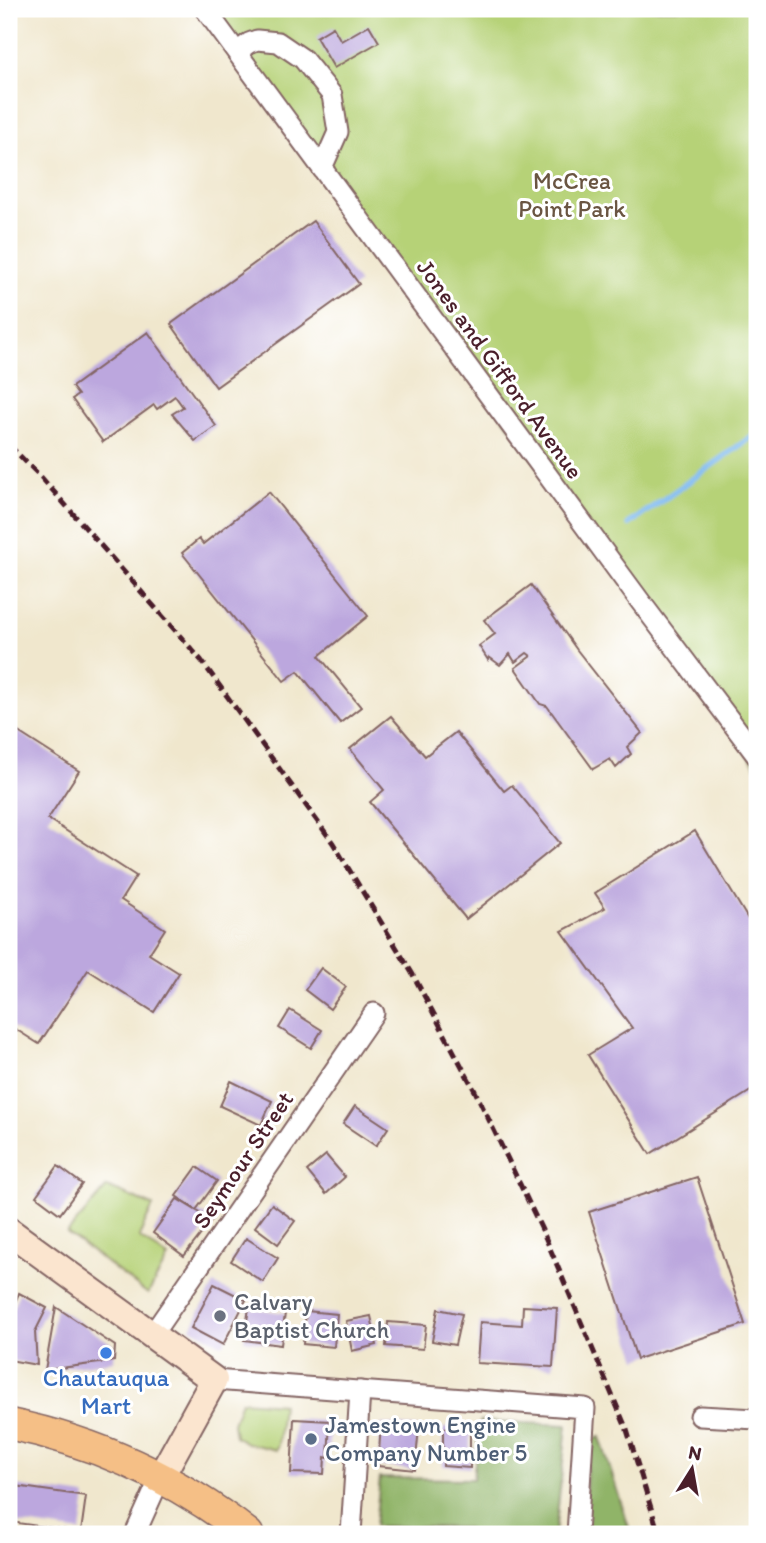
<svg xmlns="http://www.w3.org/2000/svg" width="766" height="1543" font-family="Itim,sans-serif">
<rect width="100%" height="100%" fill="#fff"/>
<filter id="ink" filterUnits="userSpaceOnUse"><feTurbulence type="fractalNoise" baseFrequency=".0143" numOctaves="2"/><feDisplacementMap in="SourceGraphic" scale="14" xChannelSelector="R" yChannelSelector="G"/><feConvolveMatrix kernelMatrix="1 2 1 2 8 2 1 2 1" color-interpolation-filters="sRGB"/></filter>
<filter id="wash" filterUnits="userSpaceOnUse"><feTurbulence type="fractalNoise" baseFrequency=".00686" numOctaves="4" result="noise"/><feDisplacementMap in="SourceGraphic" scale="28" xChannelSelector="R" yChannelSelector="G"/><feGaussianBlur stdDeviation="1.57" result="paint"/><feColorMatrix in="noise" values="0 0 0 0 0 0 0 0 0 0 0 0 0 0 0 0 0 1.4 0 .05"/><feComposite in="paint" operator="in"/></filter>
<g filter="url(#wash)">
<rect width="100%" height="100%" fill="#f0e7cd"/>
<!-- green -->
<g fill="#b6d277" stroke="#807851" stroke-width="2">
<polygon points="207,9 757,9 757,768"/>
<polygon points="107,1187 153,1206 140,1234 140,1238 168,1257 148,1294 67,1233"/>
<polygon points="241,1401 282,1404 278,1445 276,1450 247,1443 235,1436 233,1423"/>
</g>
<!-- forest -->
<g fill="#90b468" stroke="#6d6a4a" stroke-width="2">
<polygon points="480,1421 567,1425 555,1534 466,1534 467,1528 375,1526 380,1478 473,1479"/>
<polygon points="600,1437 631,1534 584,1534 588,1441"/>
</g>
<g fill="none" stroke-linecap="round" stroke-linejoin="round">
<!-- stream -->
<polyline stroke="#81bcf3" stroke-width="6" points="629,524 757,433"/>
</g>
<g id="blocks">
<!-- building -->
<g fill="#bca7de">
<polygon points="369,25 379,42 334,68 316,37 333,27 341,41"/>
<polygon points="313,221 359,284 216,387 171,324"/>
<polygon points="148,332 216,426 195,441 172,414 183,407 175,396 157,409 154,405 103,442 72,399 78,395 72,387"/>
<polygon points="269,492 368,616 319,656 361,707 340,723 298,671 284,681 182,553 199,539 203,544"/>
<polygon points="531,585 577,650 642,733 627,747 631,754 616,768 610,759 593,769 547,706 540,704 515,668 531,656 527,653 515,662 510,654 500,665 489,657 488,660 479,646 495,634 484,620"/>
<polygon points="391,716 425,756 456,732 504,791 512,785 560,843 466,919 370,802 384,790 350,749"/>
<polygon points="12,728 79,771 48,819 136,876 121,900 165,929 149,954 179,973 154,1012 88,970 39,1044 9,1025 9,733"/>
<polygon points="695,831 757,934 757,1087 650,1154 588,1055 632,1028 562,931 605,908 595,893"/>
<polygon points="321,968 346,987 330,1009 305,990"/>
<polygon points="290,1010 322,1030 311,1048 279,1028"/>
<polygon points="231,1081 272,1101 261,1125 220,1106"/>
<polygon points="355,1106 388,1128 376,1146 343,1124"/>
<polygon points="326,1155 345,1177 326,1194 307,1171"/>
<polygon points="58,1166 82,1184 60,1214 36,1196"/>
<polygon points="197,1167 217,1181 196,1210 176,1196"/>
<polygon points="697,1177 745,1324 637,1359 589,1212"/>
<polygon points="177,1199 212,1220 184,1256 153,1233"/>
<polygon points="272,1204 295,1221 278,1244 255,1227"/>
<polygon points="246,1238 278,1258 263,1282 231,1261"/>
<polygon points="214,1284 246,1300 223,1345 191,1328"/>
<polygon points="19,1293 47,1308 35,1332 37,1365 9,1360 9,1318"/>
<polygon points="523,1306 557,1308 553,1367 477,1363 480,1322 522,1325"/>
<polygon points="56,1307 115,1346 114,1361 45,1370"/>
<polygon points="249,1308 285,1313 281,1345 244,1340"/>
<polygon points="438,1309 462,1314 455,1345 432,1341"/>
<polygon points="306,1311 337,1314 334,1347 303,1344"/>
<polygon points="371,1316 377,1345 352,1351 346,1321"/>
<polygon points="388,1322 426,1325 423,1349 386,1346"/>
<polygon points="294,1419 330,1421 328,1458 325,1457 324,1474 291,1473"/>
<polygon points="381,1424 419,1427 415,1470 378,1466"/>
<polygon points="443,1428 470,1428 470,1468 443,1466"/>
<polygon points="15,1486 86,1496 81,1532 10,1522"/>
</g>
</g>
</g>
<g filter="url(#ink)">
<use href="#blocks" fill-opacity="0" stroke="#846564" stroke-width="2"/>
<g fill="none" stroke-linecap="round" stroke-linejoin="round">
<defs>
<g id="street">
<polyline points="205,9 640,601 757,756"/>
<polyline points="237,52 249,43 257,40 278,42 303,59 332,95 338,132 322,168"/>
<polyline points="152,1335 374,1013"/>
<polyline points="214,1380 585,1408 577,1534"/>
<polyline points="700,1416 757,1419"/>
<polyline points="135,1534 161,1476"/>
<polyline points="351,1534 360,1391"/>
</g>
<polyline id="secondary" points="9,1231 214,1380 161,1476"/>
<path id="primary" d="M 9,1424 C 97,1442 177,1479 248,1534"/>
</defs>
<!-- street casing -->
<use href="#street" stroke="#846564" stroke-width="23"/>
<!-- secondary casing -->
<use href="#secondary" stroke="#846564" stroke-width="30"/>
<!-- primary casing -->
<use href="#primary" stroke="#846564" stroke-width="33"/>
<!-- street -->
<use href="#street" stroke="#fff" stroke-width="19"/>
<!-- secondary -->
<use href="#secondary" stroke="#fbe5cf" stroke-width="26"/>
<!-- primary -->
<use href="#primary" stroke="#f5bf86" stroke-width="30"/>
<!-- rail -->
<polyline stroke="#4a1f2b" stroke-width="5" stroke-dasharray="10 5" stroke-linecap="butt" points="9,445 41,477 201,660 333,843 412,973 475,1091 543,1232 627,1430 659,1534"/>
</g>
</g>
<!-- markers -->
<circle fill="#6b7280" stroke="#fff" stroke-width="2.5" cx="220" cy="1316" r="7"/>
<circle fill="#3f7fe0" stroke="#fff" stroke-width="2.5" cx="106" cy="1353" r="7"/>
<circle fill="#5c6f8a" stroke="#fff" stroke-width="2.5" cx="311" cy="1439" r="7"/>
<g text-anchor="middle" stroke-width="6" stroke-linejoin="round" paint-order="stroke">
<!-- park labels -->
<g font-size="24" fill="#6a5542" stroke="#fff">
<text x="572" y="189">McCrea<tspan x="572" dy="28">Point Park</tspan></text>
</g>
<!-- street labels -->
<g font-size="24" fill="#4a1f2b" stroke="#fff">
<text transform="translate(500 369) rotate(54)" y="8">Jones and Gifford Avenue</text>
<text transform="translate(243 1160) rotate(-56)" y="8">Seymour Street</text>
</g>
<!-- worship labels -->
<g font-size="24" fill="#5b616d" stroke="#fff" text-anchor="start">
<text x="234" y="1310">Calvary<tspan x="234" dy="28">Baptist Church</tspan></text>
</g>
<!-- shop labels -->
<g font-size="24" fill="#366cbe" stroke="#fff">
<text x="106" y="1386">Chautauqua<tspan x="106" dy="28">Mart</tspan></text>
</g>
<!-- service labels -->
<g font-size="24" fill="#4e5e75" stroke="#fff" text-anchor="start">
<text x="325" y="1433">Jamestown Engine<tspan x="325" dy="28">Company Number 5</tspan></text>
</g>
</g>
<!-- margin -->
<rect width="766" height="1543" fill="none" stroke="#fff" stroke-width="35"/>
<!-- north arrow -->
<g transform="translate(692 1469) rotate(11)" stroke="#ffffff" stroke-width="5" paint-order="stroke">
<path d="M0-5L12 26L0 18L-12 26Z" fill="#4a1f2b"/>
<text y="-10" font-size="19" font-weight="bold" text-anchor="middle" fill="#4a1f2b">N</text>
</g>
</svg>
